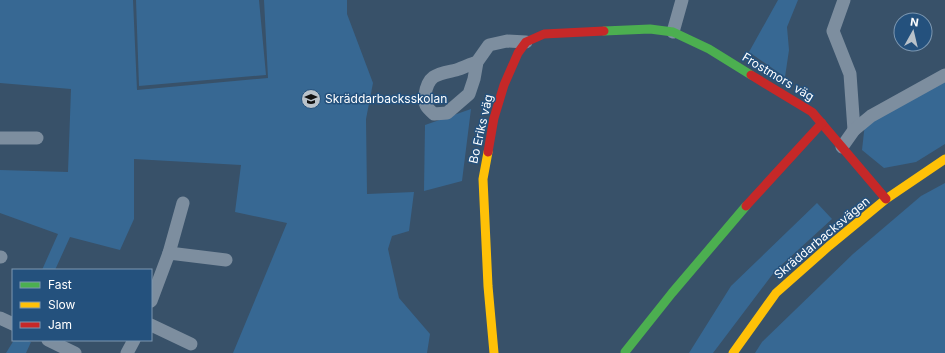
<svg xmlns="http://www.w3.org/2000/svg" width="945" height="353" font-family="Inter,sans-serif">
<rect width="100%" height="100%" fill="#385169"/>
<!-- green -->
<g fill="#376893">
<polygon points="0,0 133,0 137,90 268,78 264,0 347,0 347,14 373,83 366,119 367,194 414,192 409,231 392,236 388,249 399,298 430,334 427,353 233,353 287,223 235,212 241,165 134,159 134,219 120,250 70,237 55,270 42,270 58,234 0,213 0,170 68,172 71,89 0,83"/>
<polygon points="136,0 259,0 266,75 139,86"/>
<polygon points="778,0 798,0 787,27 789,50 785,77 749,52"/>
<polygon points="945,79 945,144 916,162 884,168 862,150 865,123"/>
<polygon points="471,109 462,181 424,191 425,125"/>
<polygon points="945,183 945,353 755,353 762,342 853,254 921,196"/>
<polygon points="817,203 832,219 775,271 713,353 689,353 731,286"/>
<polygon points="14,340 26,340 31,342 26,353 6,353"/>
</g>
<g fill="none" stroke-linecap="round" stroke-linejoin="round">
<!-- street -->
<g stroke="#7d8e9f" stroke-width="13">
<polyline points="844,0 833,31 850,74 854,130"/>
<polyline points="673,32 682,0"/>
<path d="M 477,62 C 470,64 463,68 456,70 C 438,74 428,74 425,95 C 423,104 427,108 434,114 L 447,113 L 469,94 L 474,79 L 477,62 L 489,45 L 507,41 L 526,42"/>
<polyline points="0,138 37,138"/>
<polyline points="842,147 854,130 871,116 945,75"/>
<polyline points="169,253 183,203"/>
<polyline points="0,257 1,257"/>
<polyline points="151,301 169,253 226,260"/>
<polyline points="0,318 13,324"/>
<polyline points="151,325 191,344"/>
<polyline points="48,340 75,353"/>
<polyline points="127,353 134,340"/>
</g>
<!-- fast -->
<g stroke="#4caf50" stroke-width="9">
<polyline points="604,31 650,29 673,32 709,49 751,75"/>
<polyline points="625,352 672,293 746,206"/>
</g>
<!-- slow -->
<g stroke="#ffc107" stroke-width="9">
<polyline points="488,152 483,179 488,286 494,353"/>
<polyline points="733,353 776,293 829,246 886,199 945,159"/>
</g>
<!-- jam -->
<g stroke="#c62828" stroke-width="9">
<polyline points="751,75 812,112 886,199"/>
<polyline points="488,152 494,118 504,85 518,53 526,42 544,34 604,31"/>
<polyline points="746,206 822,123"/>
</g>
</g>
<!-- icons -->
<defs>
<symbol id="school-disc" viewBox="-11 -11 22 22"><circle r="9.5" fill="#b9c2ca" stroke="#24517d"/><path d="M0-5L7-2L0 1L-7-2ZM-4 1L0 2.5L4 1V4Q0 6-4 4Z" fill="#111"/></symbol>
</defs>
<g fill-rule="evenodd">
<use href="#school-disc" x="300" y="88" width="22" height="22"/>
</g>
<g text-anchor="middle" stroke-width="3" stroke-linejoin="round" paint-order="stroke">
<!-- street labels -->
<g font-size="12" fill="#fff" stroke="#24517d">
<text transform="translate(778 77) rotate(31)" y="4">Frostmors väg</text>
<text transform="translate(481 129) rotate(-77)" y="4">Bo Eriks väg</text>
<text transform="translate(822 238) rotate(-40)" y="4">Skräddarbacksvägen</text>
</g>
<!-- poi labels -->
<g font-size="12" fill="#fff" stroke="#24517d" text-anchor="start">
<text x="325" y="103">Skräddarbacksskolan</text>
</g>
</g>
<!-- legend -->
<rect x="12" y="269" width="140" height="72" fill="#24517d" stroke="#7c97b1"/>
<rect x="20" y="282" width="20" height="6" fill="#4caf50" stroke="#7c97b1"/>
<text x="48" y="289" font-size="12" fill="#ffffff">Fast</text>
<rect x="20" y="302" width="20" height="6" fill="#ffc107" stroke="#7c97b1"/>
<text x="48" y="309" font-size="12" fill="#ffffff">Slow</text>
<rect x="20" y="322" width="20" height="6" fill="#c62828" stroke="#7c97b1"/>
<text x="48" y="329" font-size="12" fill="#ffffff">Jam</text>
<!-- north arrow -->
<g transform="translate(913 32) rotate(8)"><circle r="19" fill="#24517d" stroke="#7c97b1"/>
<path d="M0-3L7 15L0 10L-7 15Z" fill="#b9c2ca"/>
<text y="-6" font-size="11" font-weight="bold" text-anchor="middle" fill="#ffffff">N</text>
</g>
</svg>
